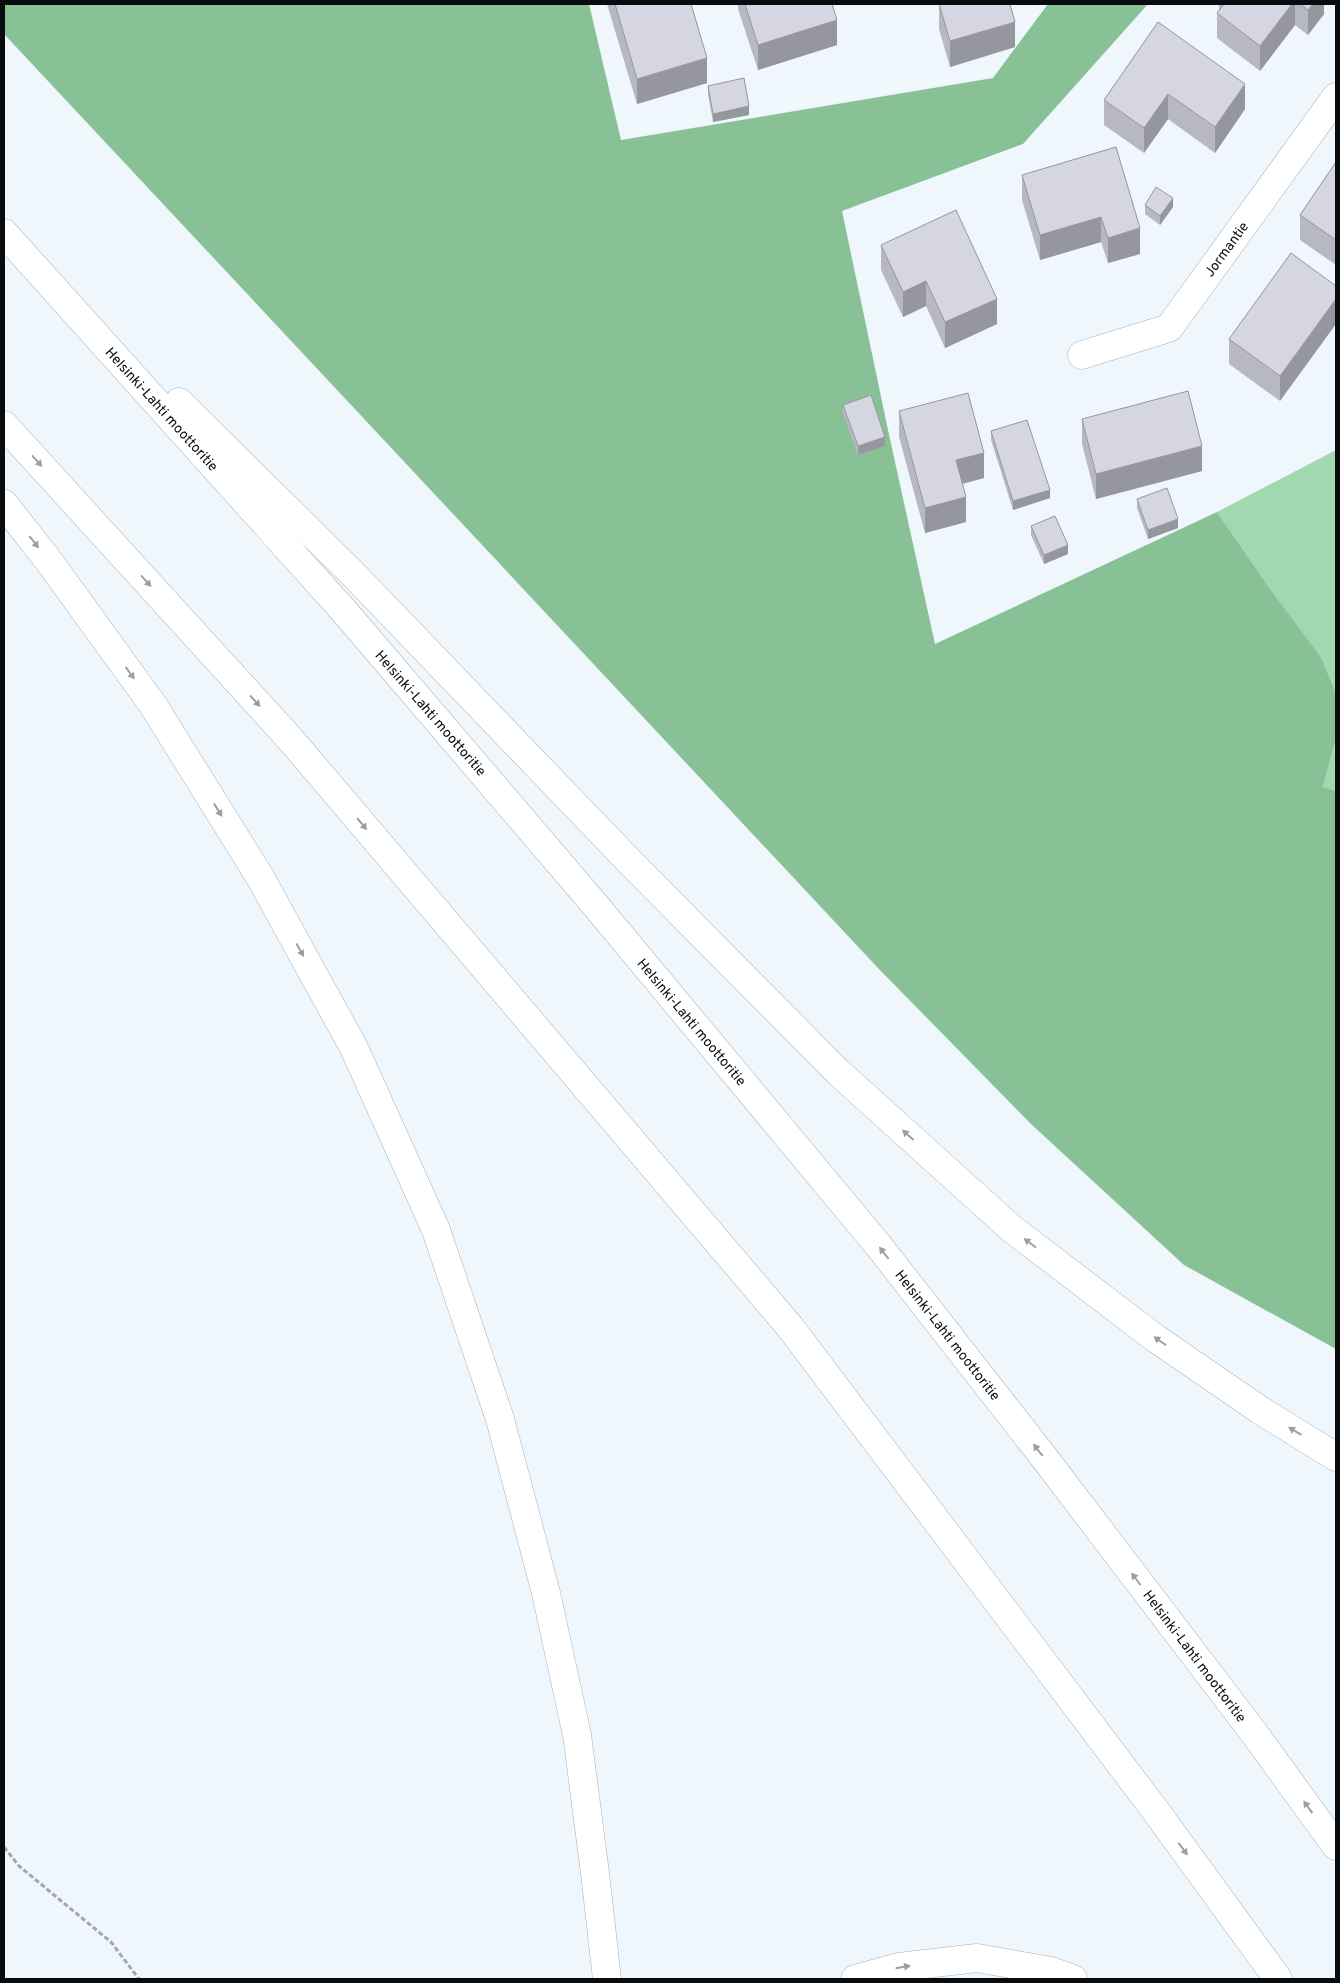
<svg xmlns="http://www.w3.org/2000/svg" width="1340" height="1983" font-family="Overpass,sans-serif">
<rect width="100%" height="100%" fill="#eff7fd"/>
<!-- green -->
<g fill="#a1d8af">
<polygon points="1336,450 1336,693 1321,657 1268,586 1217,512"/>
<polygon points="1336,738 1336,791 1323,787"/>
</g>
<!-- forest -->
<polygon fill="#88c196" points="4,4 589,4 621,140 993,78 1048,4 1148,4 1023,144 842,211 888,430 935,644 1217,512 1268,586 1321,657 1336,693 1336,738 1323,787 1336,791 1336,1349 1184,1265 1031,1124 877,967 4,34"/>
<g fill="none" stroke-linecap="round" stroke-linejoin="round">
<defs>
<polyline id="minor" points="1082,355 1169,328 1336,97"/>
<g id="highway">
<polyline points="4,233 344,611 596,906 878,1245 1046,1460 1254,1733 1336,1846"/>
<polyline points="179,402 354,575 629,861 838,1072 1012,1229 1155,1338 1260,1410 1336,1457"/>
<polyline points="4,425 291,740 790,1327 1155,1810 1278,1979"/>
<polyline points="4,504 48,560 153,705 260,877 354,1048 436,1230 500,1419 546,1593 577,1735 595,1873 607,1979"/>
<polyline points="855,1979 899,1967 977,1958 1051,1971 1073,1979"/>
</g>
</defs>
<!-- minor casing -->
<use href="#minor" stroke="#a7b1b8" stroke-width="29"/>
<!-- highway casing -->
<use href="#highway" stroke="#a7b1b8" stroke-width="29"/>
<!-- path -->
<polyline stroke="#a2a8ad" stroke-width="3" stroke-dasharray="5 2.5" stroke-linecap="butt" points="4,1847 19,1866 111,1942 139,1979"/>
<!-- minor -->
<use href="#minor" stroke="#fff" stroke-width="28"/>
<!-- highway -->
<use href="#highway" stroke="#fff" stroke-width="28"/>
</g>
<!-- wall -->
<g fill="#b7b8c2">
<polygon points="607,4 691,4 707,83 637,104"/>
<polygon points="738,4 832,4 837,45 758,70 738,9"/>
<polygon points="939,4 1015,47 950,67 939,29"/>
<polygon points="1219,4 1324,4 1324,14 1308,35 1295,25 1260,71 1217,38 1217,13 1219,10"/>
<polygon points="1158,22 1245,109 1215,153 1168,119 1144,153 1104,125 1104,100"/>
<polygon points="708,86 749,115 713,122 708,94"/>
<polygon points="1116,147 1140,254 1108,263 1101,242 1040,260 1022,200 1022,175"/>
<polygon points="1336,162 1336,265 1300,240 1300,215"/>
<polygon points="1145,205 1173,207 1160,225 1145,214"/>
<polygon points="881,245 997,324 945,348 926,306 903,317 881,270"/>
<polygon points="1291,253 1280,401 1229,364 1229,339"/>
<polygon points="843,405 885,446 858,455 843,413"/>
<polygon points="899,411 984,478 963,484 966,522 925,533 899,437"/>
<polygon points="1082,419 1202,471 1096,499 1082,444"/>
<polygon points="991,431 1050,498 1013,510 991,440"/>
<polygon points="1137,499 1178,528 1148,539 1137,508"/>
<polygon points="1031,526 1068,554 1044,564 1031,535"/>
</g>
<!-- shaded-wall -->
<g fill="#95969e">
<polygon points="1292,4 1295,4 1295,25 1260,71 1260,46"/>
<polygon points="1313,4 1324,4 1324,14 1308,35 1308,10"/>
<polygon points="837,20 837,45 758,70 758,45"/>
<polygon points="1015,22 1015,47 950,67 950,41"/>
<polygon points="707,58 707,83 637,104 637,79"/>
<polygon points="1245,84 1245,109 1215,153 1215,127"/>
<polygon points="1168,94 1168,119 1144,153 1144,128"/>
<polygon points="749,106 749,115 713,122 713,114"/>
<polygon points="1173,198 1173,207 1160,225 1160,216"/>
<polygon points="1101,217 1101,242 1040,260 1040,235"/>
<polygon points="1140,228 1140,254 1108,263 1108,238"/>
<polygon points="926,281 926,306 903,317 903,292"/>
<polygon points="997,299 997,324 945,348 945,322"/>
<polygon points="1336,299 1336,324 1280,401 1280,376"/>
<polygon points="885,437 885,446 858,455 858,446"/>
<polygon points="1202,446 1202,471 1096,499 1096,474"/>
<polygon points="984,453 984,478 956,485 956,460"/>
<polygon points="1050,490 1050,498 1013,510 1013,501"/>
<polygon points="966,497 966,522 925,533 925,508"/>
<polygon points="1178,519 1178,528 1148,539 1148,530"/>
<polygon points="1068,545 1068,554 1044,564 1044,555"/>
</g>
<!-- building -->
<g fill="#d5d6e1" stroke="#95969e">
<polygon points="615,4 691,4 707,58 637,79"/>
<polygon points="745,4 832,4 837,20 758,45"/>
<polygon points="939,4 1010,4 1015,22 950,41"/>
<polygon points="1224,4 1292,4 1260,46 1217,13"/>
<polygon points="1300,4 1313,4 1308,10"/>
<polygon points="1158,22 1245,84 1215,127 1168,94 1144,128 1104,100"/>
<polygon points="744,78 749,106 713,114 708,86"/>
<polygon points="1116,147 1140,228 1108,238 1101,217 1040,235 1022,175"/>
<polygon points="1336,162 1336,240 1300,215"/>
<polygon points="1156,187 1173,198 1160,216 1145,205"/>
<polygon points="956,210 997,299 945,322 926,281 903,292 881,245"/>
<polygon points="1291,253 1336,286 1336,299 1280,376 1229,339"/>
<polygon points="1188,391 1202,446 1096,474 1082,419"/>
<polygon points="968,393 984,453 956,460 966,497 925,508 899,411"/>
<polygon points="871,395 885,437 858,446 843,405"/>
<polygon points="1027,420 1050,490 1013,501 991,431"/>
<polygon points="1167,488 1178,519 1148,530 1137,499"/>
<polygon points="1055,516 1068,545 1044,555 1031,526"/>
</g>
<!-- one-way arrows -->
<defs><path id="oneway-solid" d="M-6-.8H1V-3.2L6.5 0L1 3.2V.8H-6Z" transform="scale(1.25)"/></defs>
<g fill="#9d9e9f">
<use href="#oneway-solid" transform="translate(37 461) rotate(48)"/>
<use href="#oneway-solid" transform="translate(34 542) rotate(52)"/>
<use href="#oneway-solid" transform="translate(146 581) rotate(48)"/>
<use href="#oneway-solid" transform="translate(130 673) rotate(54)"/>
<use href="#oneway-solid" transform="translate(255 701) rotate(48)"/>
<use href="#oneway-solid" transform="translate(218 810) rotate(58)"/>
<use href="#oneway-solid" transform="translate(362 824) rotate(50)"/>
<use href="#oneway-solid" transform="translate(300 950) rotate(61)"/>
<use href="#oneway-solid" transform="translate(908 1135) rotate(-138)"/>
<use href="#oneway-solid" transform="translate(1030 1243) rotate(-143)"/>
<use href="#oneway-solid" transform="translate(884 1253) rotate(-128)"/>
<use href="#oneway-solid" transform="translate(1160 1341) rotate(-145)"/>
<use href="#oneway-solid" transform="translate(1295 1431) rotate(-149)"/>
<use href="#oneway-solid" transform="translate(1038 1450) rotate(-128)"/>
<use href="#oneway-solid" transform="translate(1136 1579) rotate(-127)"/>
<use href="#oneway-solid" transform="translate(1308 1807) rotate(-126)"/>
<use href="#oneway-solid" transform="translate(1183 1849) rotate(54)"/>
<use href="#oneway-solid" transform="translate(903 1967) rotate(-9)"/>
</g>
<g text-anchor="middle" stroke-width="4.5" stroke-linejoin="round" paint-order="stroke">
<!-- street labels -->
<g font-size="14" fill="#090c0e" stroke="#fff">
<text transform="translate(1226 249) rotate(-54)" y="5">Jormantie</text>
<text transform="translate(162 409) rotate(48)" y="5">Helsinki-Lahti moottoritie</text>
<text transform="translate(431 713) rotate(49)" y="5">Helsinki-Lahti moottoritie</text>
<text transform="translate(692 1022) rotate(50)" y="5">Helsinki-Lahti moottoritie</text>
<text transform="translate(948 1335) rotate(52)" y="5">Helsinki-Lahti moottoritie</text>
<text transform="translate(1195 1656) rotate(53)" y="5">Helsinki-Lahti moottoritie</text>
</g>
</g>
<!-- border -->
<rect width="1340" height="1983" fill="none" stroke="#090c0e" stroke-width="10"/>
</svg>
